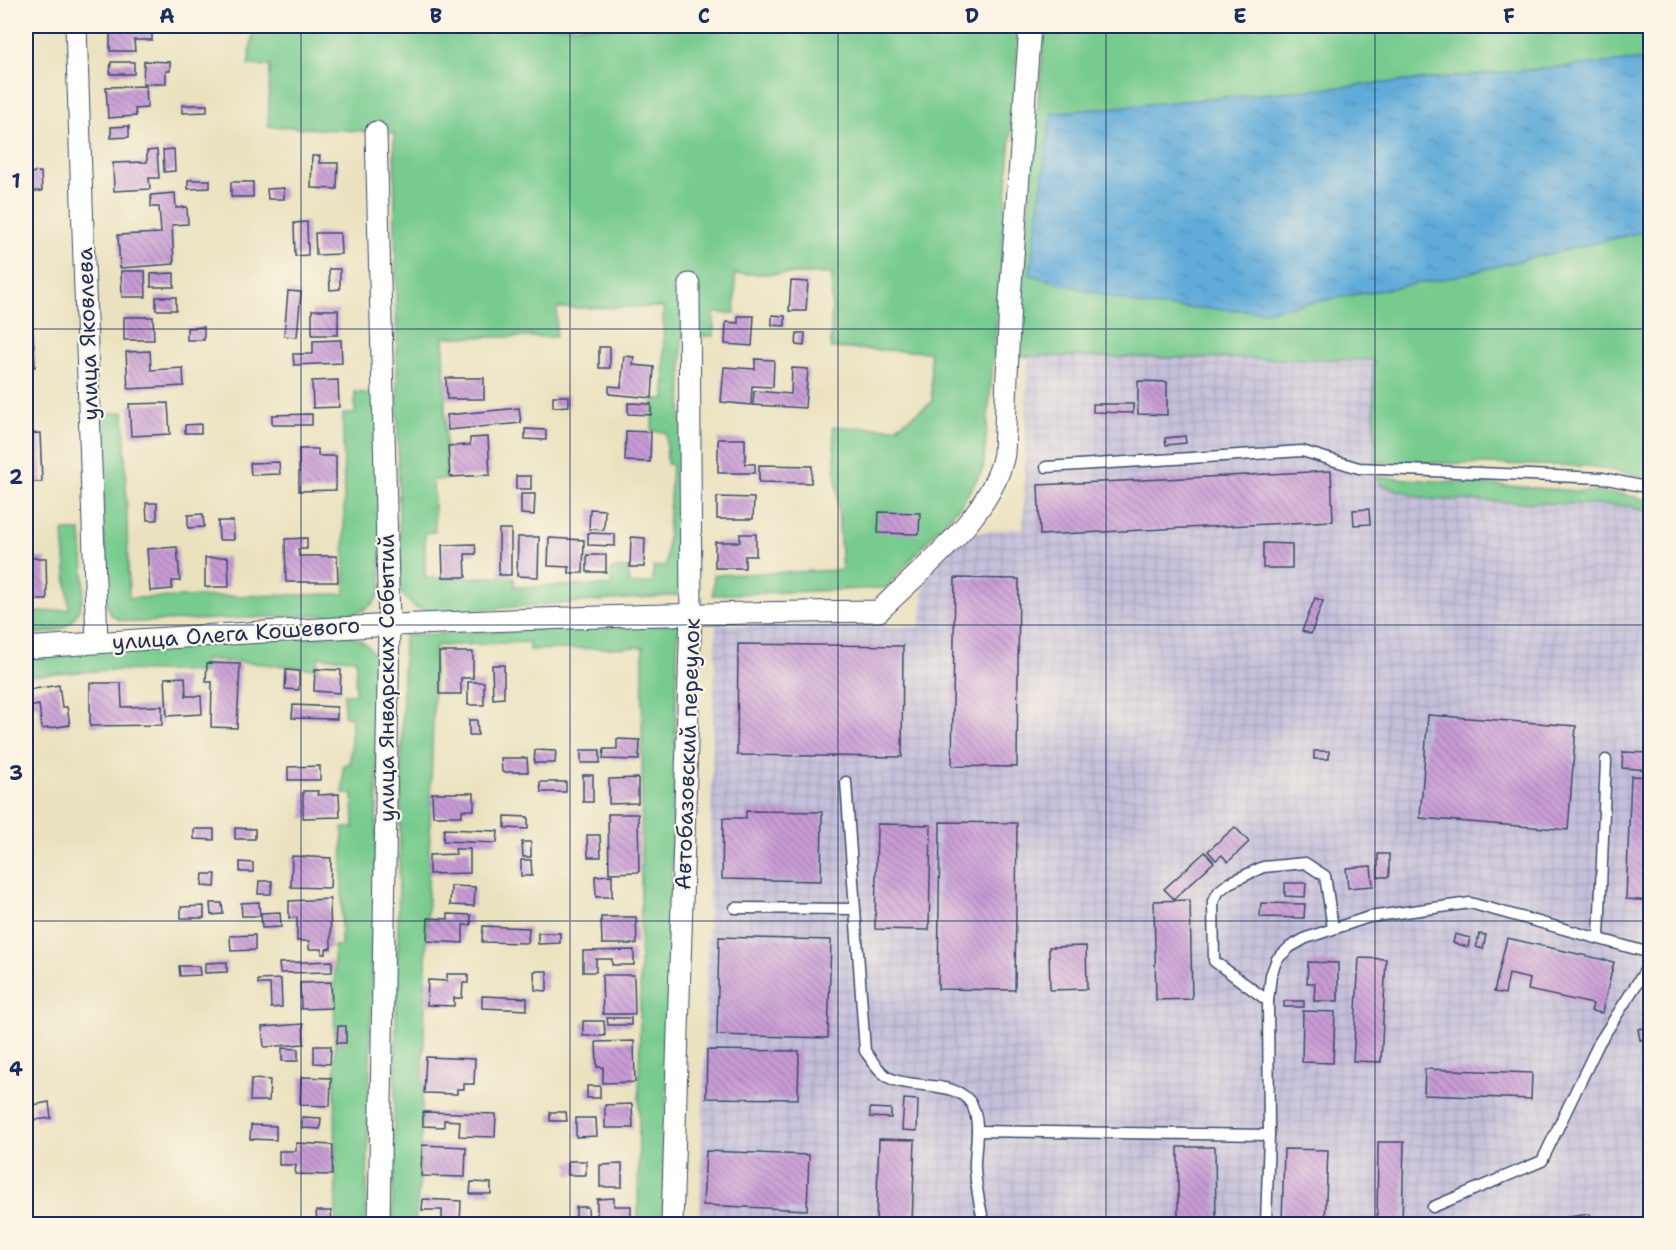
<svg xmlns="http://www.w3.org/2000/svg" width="1676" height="1250" font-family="'Shantell Sans',sans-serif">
<defs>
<pattern id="industrial-grid" width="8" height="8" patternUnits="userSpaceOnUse" patternTransform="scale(1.5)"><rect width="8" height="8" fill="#c5c0da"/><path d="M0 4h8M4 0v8" fill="none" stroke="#a9a5be"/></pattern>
<pattern id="water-ripples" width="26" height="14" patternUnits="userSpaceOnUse" patternTransform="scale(1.5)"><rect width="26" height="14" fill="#61abd9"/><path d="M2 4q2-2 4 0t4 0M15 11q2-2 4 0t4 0" fill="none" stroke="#4f8cb3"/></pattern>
<pattern id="building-back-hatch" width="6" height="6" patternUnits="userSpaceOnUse" patternTransform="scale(1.5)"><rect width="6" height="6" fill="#c89bd5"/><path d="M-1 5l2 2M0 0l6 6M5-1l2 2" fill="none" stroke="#a27fb0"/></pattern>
</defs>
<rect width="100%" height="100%" fill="#fcf5e5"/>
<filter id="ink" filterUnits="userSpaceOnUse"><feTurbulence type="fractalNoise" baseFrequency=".0167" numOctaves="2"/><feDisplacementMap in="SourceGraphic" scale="12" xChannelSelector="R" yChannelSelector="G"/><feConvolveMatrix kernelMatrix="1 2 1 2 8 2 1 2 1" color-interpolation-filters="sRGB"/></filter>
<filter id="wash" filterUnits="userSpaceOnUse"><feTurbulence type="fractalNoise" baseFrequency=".008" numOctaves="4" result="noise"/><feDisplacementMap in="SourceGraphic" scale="24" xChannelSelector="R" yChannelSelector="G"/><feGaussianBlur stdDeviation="1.35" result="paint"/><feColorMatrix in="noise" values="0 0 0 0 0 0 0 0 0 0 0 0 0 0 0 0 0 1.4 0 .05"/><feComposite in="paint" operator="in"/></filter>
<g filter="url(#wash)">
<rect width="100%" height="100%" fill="#eae2bf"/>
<!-- industrial -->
<polygon fill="url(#industrial-grid)" points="1028,355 1373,360 1379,484 1629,506 1650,512 1650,1224 700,1224 716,624 920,627 925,578 962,534 1023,528"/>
<!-- grass -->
<g fill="#77cb8e" stroke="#497d76" stroke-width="1.5" fill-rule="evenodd">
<path d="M 254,26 L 1019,26 L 996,330 L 983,469 L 963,502 L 885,588 L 713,595 L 714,575 L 842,570 L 833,427 L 895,428 L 932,402 L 930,352 L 831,348 L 832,274 L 735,274 L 735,313 L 714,313 L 714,336 L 682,336 L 680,595 L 433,613 L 414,607 L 400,592 L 394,133 L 268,126 L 270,66 L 248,65 ZM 663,307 L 665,399 L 653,399 L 652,431 L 666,432 L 667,464 L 672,465 L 666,566 L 653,567 L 653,583 L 629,584 L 628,568 L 611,569 L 611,585 L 515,587 L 514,577 L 425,578 L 425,533 L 435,532 L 433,480 L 446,479 L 444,337 L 556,337 L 557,308 Z"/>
<polygon points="1045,26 1650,26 1650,59 1052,113 1263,311 1443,279 1650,230 1650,478 1590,466 1376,462 1373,360 1015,356"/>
<path d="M 355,392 L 380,395 L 381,588 C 376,604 369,608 354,614 L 135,622 L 120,620 L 110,614 L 106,602 L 100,414 L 124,412 L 129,598 L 345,594 L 343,414 L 355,414 Z"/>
<polygon points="1378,477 1623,494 1650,501 1650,512 1629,506 1425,499 1379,484"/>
<path d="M 63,531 L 81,531 C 82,560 94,610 63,628 C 52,634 37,633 26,634 L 26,614 L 69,609 Z"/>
<polygon points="678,624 663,1224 638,1224 643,647 529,650 529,642 435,646 420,1178 415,1224 392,1224 404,635"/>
<path d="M 344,635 C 370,640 373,650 380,674 L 366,1224 L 336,1224 L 334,946 L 341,946 L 343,828 L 354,828 L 353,794 L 343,794 L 343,765 L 350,764 L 352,717 L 344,716 L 344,694 L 355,694 L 356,659 L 318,657 L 318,669 L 205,659 L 205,672 L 109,670 L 26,676 L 26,652 Z"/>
</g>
<!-- water -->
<polygon fill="url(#water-ripples)" stroke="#3e6d9c" stroke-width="1.5" points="1650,59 1650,230 1443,279 1263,311 1145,306 1030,275 1051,113"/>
<g id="blocks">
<!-- building -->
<g fill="url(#building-back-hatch)">
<polygon points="110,29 152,29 152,40 134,40 135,51 110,51"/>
<polygon points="144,61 170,62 170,71 166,71 166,84 143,84"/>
<polygon points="111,62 134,62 134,74 110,74"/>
<polygon points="146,86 147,108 135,109 136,116 108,118 106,87"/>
<polygon points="182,105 207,105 207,112 182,113"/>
<polygon points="129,126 129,137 111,138 111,127"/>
<polygon points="174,149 175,171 164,172 163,150"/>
<polygon points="157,150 159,178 149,178 150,189 114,191 113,163 147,162 147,151"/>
<polygon points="312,156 320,156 319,163 338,163 337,189 311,188"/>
<polygon points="41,172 42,191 26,192 26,173"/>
<polygon points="188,180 210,180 210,188 188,189"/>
<rect x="231" y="182" width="22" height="15"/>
<polygon points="284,188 284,199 268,199 267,189"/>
<polygon points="175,193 176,208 187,207 188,224 172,225 174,264 120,268 118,235 161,233 159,207 151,207 151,195"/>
<polygon points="26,211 27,211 29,257 26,257"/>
<polygon points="307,222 308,255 295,256 294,223"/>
<polygon points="315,233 340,233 341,254 316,255"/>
<polygon points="329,269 340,269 340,289 330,290"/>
<polygon points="121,271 145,271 146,297 122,297"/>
<polygon points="174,273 174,287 151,287 151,274"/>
<polygon points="791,281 808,282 806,311 789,311"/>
<polygon points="288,291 301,292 297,337 284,336"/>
<rect x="156" y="297" width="20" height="13"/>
<rect x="312" y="310" width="26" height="25"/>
<polygon points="772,315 785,316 785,326 772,325"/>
<polygon points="738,316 754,316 752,346 725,344 726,322 738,323"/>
<polygon points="124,317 153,317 154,340 124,340"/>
<polygon points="26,320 32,320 35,367 26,367"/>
<polygon points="204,327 204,340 187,340 187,328"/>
<polygon points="797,333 805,333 804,346 796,345"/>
<polygon points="341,340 342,363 294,365 293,354 313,354 313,341"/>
<rect x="599" y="347" width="11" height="21"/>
<polygon points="150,351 151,370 183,368 184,386 128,389 126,352"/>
<polygon points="624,356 634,357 633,365 654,367 652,398 609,394 609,386 621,387"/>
<polygon points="755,359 774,360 773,387 752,386 751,405 721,402 724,367 755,369"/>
<polygon points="792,368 808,369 805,408 753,405 754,391 791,394"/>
<polygon points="446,378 484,378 484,399 447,399"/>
<polygon points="338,380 339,407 313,408 312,381"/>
<polygon points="1138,381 1167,382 1167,415 1138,414"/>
<polygon points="553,396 569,396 569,406 553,407"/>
<polygon points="168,403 170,434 131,436 129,404"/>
<polygon points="628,403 651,404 651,415 628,414"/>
<polygon points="1093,404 1133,404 1133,413 1093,412"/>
<polygon points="519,408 521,423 448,430 447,415"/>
<polygon points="312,414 312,425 272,425 272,415"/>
<polygon points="201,424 201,433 185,433 185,425"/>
<polygon points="525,429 546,430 546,440 525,439"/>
<polygon points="626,431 651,432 650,462 625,461"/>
<polygon points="40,433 42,482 26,482 26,434"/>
<polygon points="1185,436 1186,443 1166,445 1165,438"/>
<polygon points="488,437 490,475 450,477 448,446 470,445 470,438"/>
<polygon points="718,439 745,439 745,464 755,464 755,473 718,473"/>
<polygon points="299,449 318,449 318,456 336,456 336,490 299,491"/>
<polygon points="279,462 280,474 251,475 250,463"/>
<polygon points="759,465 812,466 811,483 759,482"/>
<polygon points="1331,471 1333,521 1040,535 1038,485"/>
<rect x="516" y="476" width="15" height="13"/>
<polygon points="521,494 535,494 534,515 521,514"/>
<polygon points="717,497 754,498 753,519 717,519"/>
<polygon points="146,503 157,503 157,520 147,520"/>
<polygon points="590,509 605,510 604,530 589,529"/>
<polygon points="1369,509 1370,524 1354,525 1353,510"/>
<polygon points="879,512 920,513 919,534 878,533"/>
<polygon points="203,514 204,527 188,528 188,515"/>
<polygon points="218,521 233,521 234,540 219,540"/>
<rect x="499" y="529" width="12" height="46"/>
<polygon points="588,533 615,534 615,546 588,545"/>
<polygon points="740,534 756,534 756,556 745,556 745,568 715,568 715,542 740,542"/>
<polygon points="518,537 539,537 538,577 517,576"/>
<polygon points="631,537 645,538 644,567 630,567"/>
<polygon points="307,538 307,549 298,549 299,556 337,556 338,582 286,582 285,539"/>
<polygon points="549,538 584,540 583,573 569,573 569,567 548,566"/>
<polygon points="1263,543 1292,544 1292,568 1263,568"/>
<polygon points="475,544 476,554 465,554 466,577 443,577 442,545"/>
<polygon points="177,547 180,581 172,581 172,589 150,591 147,549"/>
<rect x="587" y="555" width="19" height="17"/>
<polygon points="228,557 229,587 205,587 205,558"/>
<polygon points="26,558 46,558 47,600 26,600"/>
<polygon points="955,578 1019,579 1017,767 952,766"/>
<polygon points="1315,598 1323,601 1311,634 1302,631"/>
<polygon points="738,644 903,646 902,757 737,755"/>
<polygon points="439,652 473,652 473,678 461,678 461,694 439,694"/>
<polygon points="207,663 240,664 237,728 211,727 212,682 206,682"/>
<polygon points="492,665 504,665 504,698 493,699"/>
<polygon points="315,669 341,670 340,693 314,691"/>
<polygon points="286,670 299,671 299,690 285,689"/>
<polygon points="185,677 186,696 201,696 202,714 167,716 165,678"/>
<rect x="468" y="682" width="16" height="23"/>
<polygon points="90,683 121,683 122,707 162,706 162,725 90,726"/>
<polygon points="59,685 62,707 67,707 70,725 42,729 39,705 29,707 27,690"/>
<polygon points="293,705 337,707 337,719 292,718"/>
<polygon points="1428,715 1576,726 1568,830 1420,818"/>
<polygon points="469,720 477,720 478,735 469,735"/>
<polygon points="617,739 640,740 639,760 603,759 604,749 617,749"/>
<polygon points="535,750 556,751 555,763 534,763"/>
<rect x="581" y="750" width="19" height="13"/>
<rect x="1314" y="751" width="15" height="8"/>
<polygon points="1623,752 1650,753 1650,770 1622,768"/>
<polygon points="501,758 527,758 528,772 502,772"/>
<polygon points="320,766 320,780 288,780 288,767"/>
<rect x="583" y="775" width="10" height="27"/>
<polygon points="1631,776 1650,777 1650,901 1626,899"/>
<polygon points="638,778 638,803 609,804 609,779"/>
<polygon points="540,782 566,782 566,792 541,792"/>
<polygon points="303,791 318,791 317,795 339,794 340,817 303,818"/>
<polygon points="432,793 474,793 474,810 462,810 462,816 433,816"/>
<polygon points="746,811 822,812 821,881 722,879 723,818 746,818"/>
<polygon points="608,814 638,814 639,872 609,873"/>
<polygon points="505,816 528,817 528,829 505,828"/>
<polygon points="940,822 1017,823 1015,990 938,989"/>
<polygon points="877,824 931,825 929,930 875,929"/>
<polygon points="1235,827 1249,842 1228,862 1222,855 1216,860 1208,851"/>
<polygon points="235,828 255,829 255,839 235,839"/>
<polygon points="194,829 214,829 214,840 194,839"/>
<polygon points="444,829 498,831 497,843 443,841"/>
<polygon points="587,835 600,835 601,857 588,857"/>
<polygon points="522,842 531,842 531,857 523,857"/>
<polygon points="455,849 470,849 470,873 429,874 429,855 456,854"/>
<polygon points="1205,852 1214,862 1174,899 1164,889"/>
<rect x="1378" y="854" width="11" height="23"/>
<polygon points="292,856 331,858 330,888 291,887"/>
<polygon points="521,860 531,860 532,876 521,876"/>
<polygon points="240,862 253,863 253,872 240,872"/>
<polygon points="1371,866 1373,886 1348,888 1346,868"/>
<polygon points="203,874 216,874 215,887 202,886"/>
<polygon points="612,875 612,897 596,897 595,876"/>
<polygon points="259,881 272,881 271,894 258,894"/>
<polygon points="1285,883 1306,883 1305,897 1285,896"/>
<polygon points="451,886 475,887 474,906 450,905"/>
<polygon points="330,899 331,948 326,949 326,954 322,954 322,949 309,949 309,941 297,941 297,917 289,918 289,901"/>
<polygon points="1190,900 1192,999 1156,1000 1154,901"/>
<polygon points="259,902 260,916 242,916 241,903"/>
<polygon points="210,903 222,903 223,914 211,915"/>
<polygon points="1261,903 1305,904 1304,918 1260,917"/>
<polygon points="204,906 204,918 181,918 181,907"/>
<polygon points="280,912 281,927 262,928 261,913"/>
<polygon points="448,914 471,915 471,925 463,925 463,943 427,941 428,918 448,919"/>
<polygon points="601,917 636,917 637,944 602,944"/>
<polygon points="483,926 529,928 528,943 482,942"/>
<polygon points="538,933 560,933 560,943 538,944"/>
<polygon points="1455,934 1470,938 1468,947 1453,943"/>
<polygon points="1479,934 1486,935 1483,949 1476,947"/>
<polygon points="255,935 255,950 231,951 230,936"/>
<polygon points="719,937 831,940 828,1038 717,1035"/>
<polygon points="1507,938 1614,962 1602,1013 1591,1011 1593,1004 1528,990 1530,979 1509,974 1505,994 1494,992"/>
<polygon points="1086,946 1087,989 1050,990 1049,947"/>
<polygon points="634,950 634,965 612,965 612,959 596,959 596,972 583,972 583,951"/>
<polygon points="1359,958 1386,959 1381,1062 1353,1061"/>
<polygon points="332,961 332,972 280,973 279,963"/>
<polygon points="227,962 227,972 205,973 205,963"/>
<polygon points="1308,962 1338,963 1338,1001 1314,1001 1315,983 1307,983"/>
<polygon points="179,966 199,966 200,975 180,976"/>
<polygon points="534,971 547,971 547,991 535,990"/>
<polygon points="447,974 468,974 468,983 463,983 462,998 454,998 454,1006 427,1005 428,980 447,981"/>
<polygon points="602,975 634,975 635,1014 603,1014"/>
<polygon points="281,979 282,1007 271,1008 270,984 258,984 258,980"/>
<polygon points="331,982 332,1008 301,1009 300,983"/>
<polygon points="482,996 527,998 527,1010 482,1008"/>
<rect x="1284" y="1001" width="20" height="6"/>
<polygon points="1303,1011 1335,1012 1333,1063 1302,1062"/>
<polygon points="607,1018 631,1018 631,1025 608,1025"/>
<polygon points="583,1021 604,1021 605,1036 583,1036"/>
<polygon points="303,1024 304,1044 264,1047 262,1027"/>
<polygon points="338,1026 346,1026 346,1043 337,1043"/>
<polygon points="1650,1027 1650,1038 1640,1040 1638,1029"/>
<polygon points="634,1041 635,1082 603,1083 603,1067 597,1067 596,1042"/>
<polygon points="314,1046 331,1046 330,1064 314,1063"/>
<polygon points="282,1048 298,1049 298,1061 282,1061"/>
<polygon points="707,1050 799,1051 798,1099 706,1098"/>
<polygon points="426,1057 475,1059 474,1084 464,1084 464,1089 457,1089 457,1094 424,1093"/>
<polygon points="1425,1069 1532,1073 1531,1099 1424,1095"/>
<polygon points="1645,1071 1650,1071 1650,1103 1649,1103"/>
<polygon points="301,1077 331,1078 330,1106 300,1105"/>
<polygon points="251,1079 270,1080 269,1101 250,1101"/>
<rect x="587" y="1086" width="13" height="12"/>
<polygon points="904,1099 918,1100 917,1131 902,1130"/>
<polygon points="49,1102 51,1118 35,1120 33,1105"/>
<polygon points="632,1104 633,1128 605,1128 605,1105"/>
<polygon points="870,1108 891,1109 891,1118 870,1117"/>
<polygon points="423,1112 496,1114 495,1137 459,1136 460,1121 444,1120 444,1127 423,1126"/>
<polygon points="550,1112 566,1112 567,1121 550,1121"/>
<polygon points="302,1117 321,1118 320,1129 302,1128"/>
<polygon points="576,1118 596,1118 597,1136 576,1137"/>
<polygon points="251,1125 276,1126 276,1140 250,1139"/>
<polygon points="879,1139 915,1140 912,1224 876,1224"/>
<polygon points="1378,1142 1404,1142 1402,1224 1377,1224"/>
<polygon points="296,1143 333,1145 332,1175 295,1174 296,1165 279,1165 279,1151 296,1151"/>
<polygon points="422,1145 466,1147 465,1177 421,1176"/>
<polygon points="1178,1147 1215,1147 1216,1224 1178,1224"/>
<polygon points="1284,1149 1328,1150 1325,1224 1282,1224"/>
<polygon points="706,1151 809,1155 807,1210 703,1205"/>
<rect x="568" y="1161" width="18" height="14"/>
<polygon points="622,1164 622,1187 600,1187 600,1165"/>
<polygon points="471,1182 491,1183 491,1194 470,1194"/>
<polygon points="614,1198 614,1206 631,1206 631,1224 597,1224 597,1199"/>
<polygon points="423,1199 461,1201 460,1224 442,1224 442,1210 422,1210"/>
<polygon points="576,1207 588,1207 589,1224 576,1224"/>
<polygon points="316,1211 331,1211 332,1224 317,1224"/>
<polygon points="1590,1214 1592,1224 1523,1224 1523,1223"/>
</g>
</g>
</g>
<g filter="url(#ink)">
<use href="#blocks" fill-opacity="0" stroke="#3a4a6d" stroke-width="1.5"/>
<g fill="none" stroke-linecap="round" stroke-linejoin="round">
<defs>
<g id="service">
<polyline points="1046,467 1302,451 1359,468 1603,478 1650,488"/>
<path d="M 846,782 L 865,1051 C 873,1062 881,1075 894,1080 C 916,1088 959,1081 972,1105 C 982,1124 974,1149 975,1169 C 976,1188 980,1207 984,1224"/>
<polyline points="735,908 854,909"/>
<polyline points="1599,938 1606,760"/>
<polyline points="1268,1001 1214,961 1213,901 1219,891 1229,883 1263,867 1305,863 1325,876 1333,928"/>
<polyline points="977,1131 1269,1135 1268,1001 1271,975 1277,959 1290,947 1306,938 1369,917 1470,903 1650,953"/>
<polyline points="1433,1207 1542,1161 1599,1043 1650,963"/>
<polyline points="1266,1224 1269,1135"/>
</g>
<g id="minor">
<polyline points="76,26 97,642"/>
<polyline points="376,132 389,623 379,1224"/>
<path d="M 26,648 C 310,626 594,614 879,611 C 923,567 992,516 1004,454 L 1010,298 L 1030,26"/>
<polyline points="672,1224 691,613 689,284"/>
</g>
</defs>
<!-- service casing -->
<use href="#service" stroke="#3a4a6d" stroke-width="13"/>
<!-- minor casing -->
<use href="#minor" stroke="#3a4a6d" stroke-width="23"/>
<!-- service -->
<use href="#service" stroke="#fff" stroke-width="10"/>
<!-- minor -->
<use href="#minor" stroke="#fff" stroke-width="21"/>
</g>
</g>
<!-- grid -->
<path fill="none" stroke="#1b2f5e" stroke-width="1.5" stroke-opacity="0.55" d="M 301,26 L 301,1224M 570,26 L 570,1224M 838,26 L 838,1224M 1106,26 L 1106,1224M 1375,26 L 1375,1224M 26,329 L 1650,329M 26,625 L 1650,625M 26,921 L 1650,921"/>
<g text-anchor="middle" stroke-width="4.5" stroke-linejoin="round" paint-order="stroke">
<!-- street labels -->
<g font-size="22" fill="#1b2f5e" stroke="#fcf5e5">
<text transform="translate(87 334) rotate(-92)" y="8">улица Яковлева</text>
<text transform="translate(236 633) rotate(-4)" y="8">улица Олега Кошевого</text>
<text transform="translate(386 678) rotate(-90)" y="8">улица Январских Событий</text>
<text transform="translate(687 754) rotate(-88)" y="8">Автобазовский переулок</text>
</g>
</g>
<!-- margin -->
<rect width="1676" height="1250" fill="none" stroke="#fcf5e5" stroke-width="66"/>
<rect x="33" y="33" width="1610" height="1184" fill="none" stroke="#1b2f5e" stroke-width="2"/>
<g font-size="20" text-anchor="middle" font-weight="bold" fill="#1b2f5e">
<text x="167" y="23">A</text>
<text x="436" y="23">B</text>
<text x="704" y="23">C</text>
<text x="972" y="23">D</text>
<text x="1240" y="23">E</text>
<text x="1509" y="23">F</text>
<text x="16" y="188">1</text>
<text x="16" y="484">2</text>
<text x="16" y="780">3</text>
<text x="16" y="1076">4</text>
</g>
</svg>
